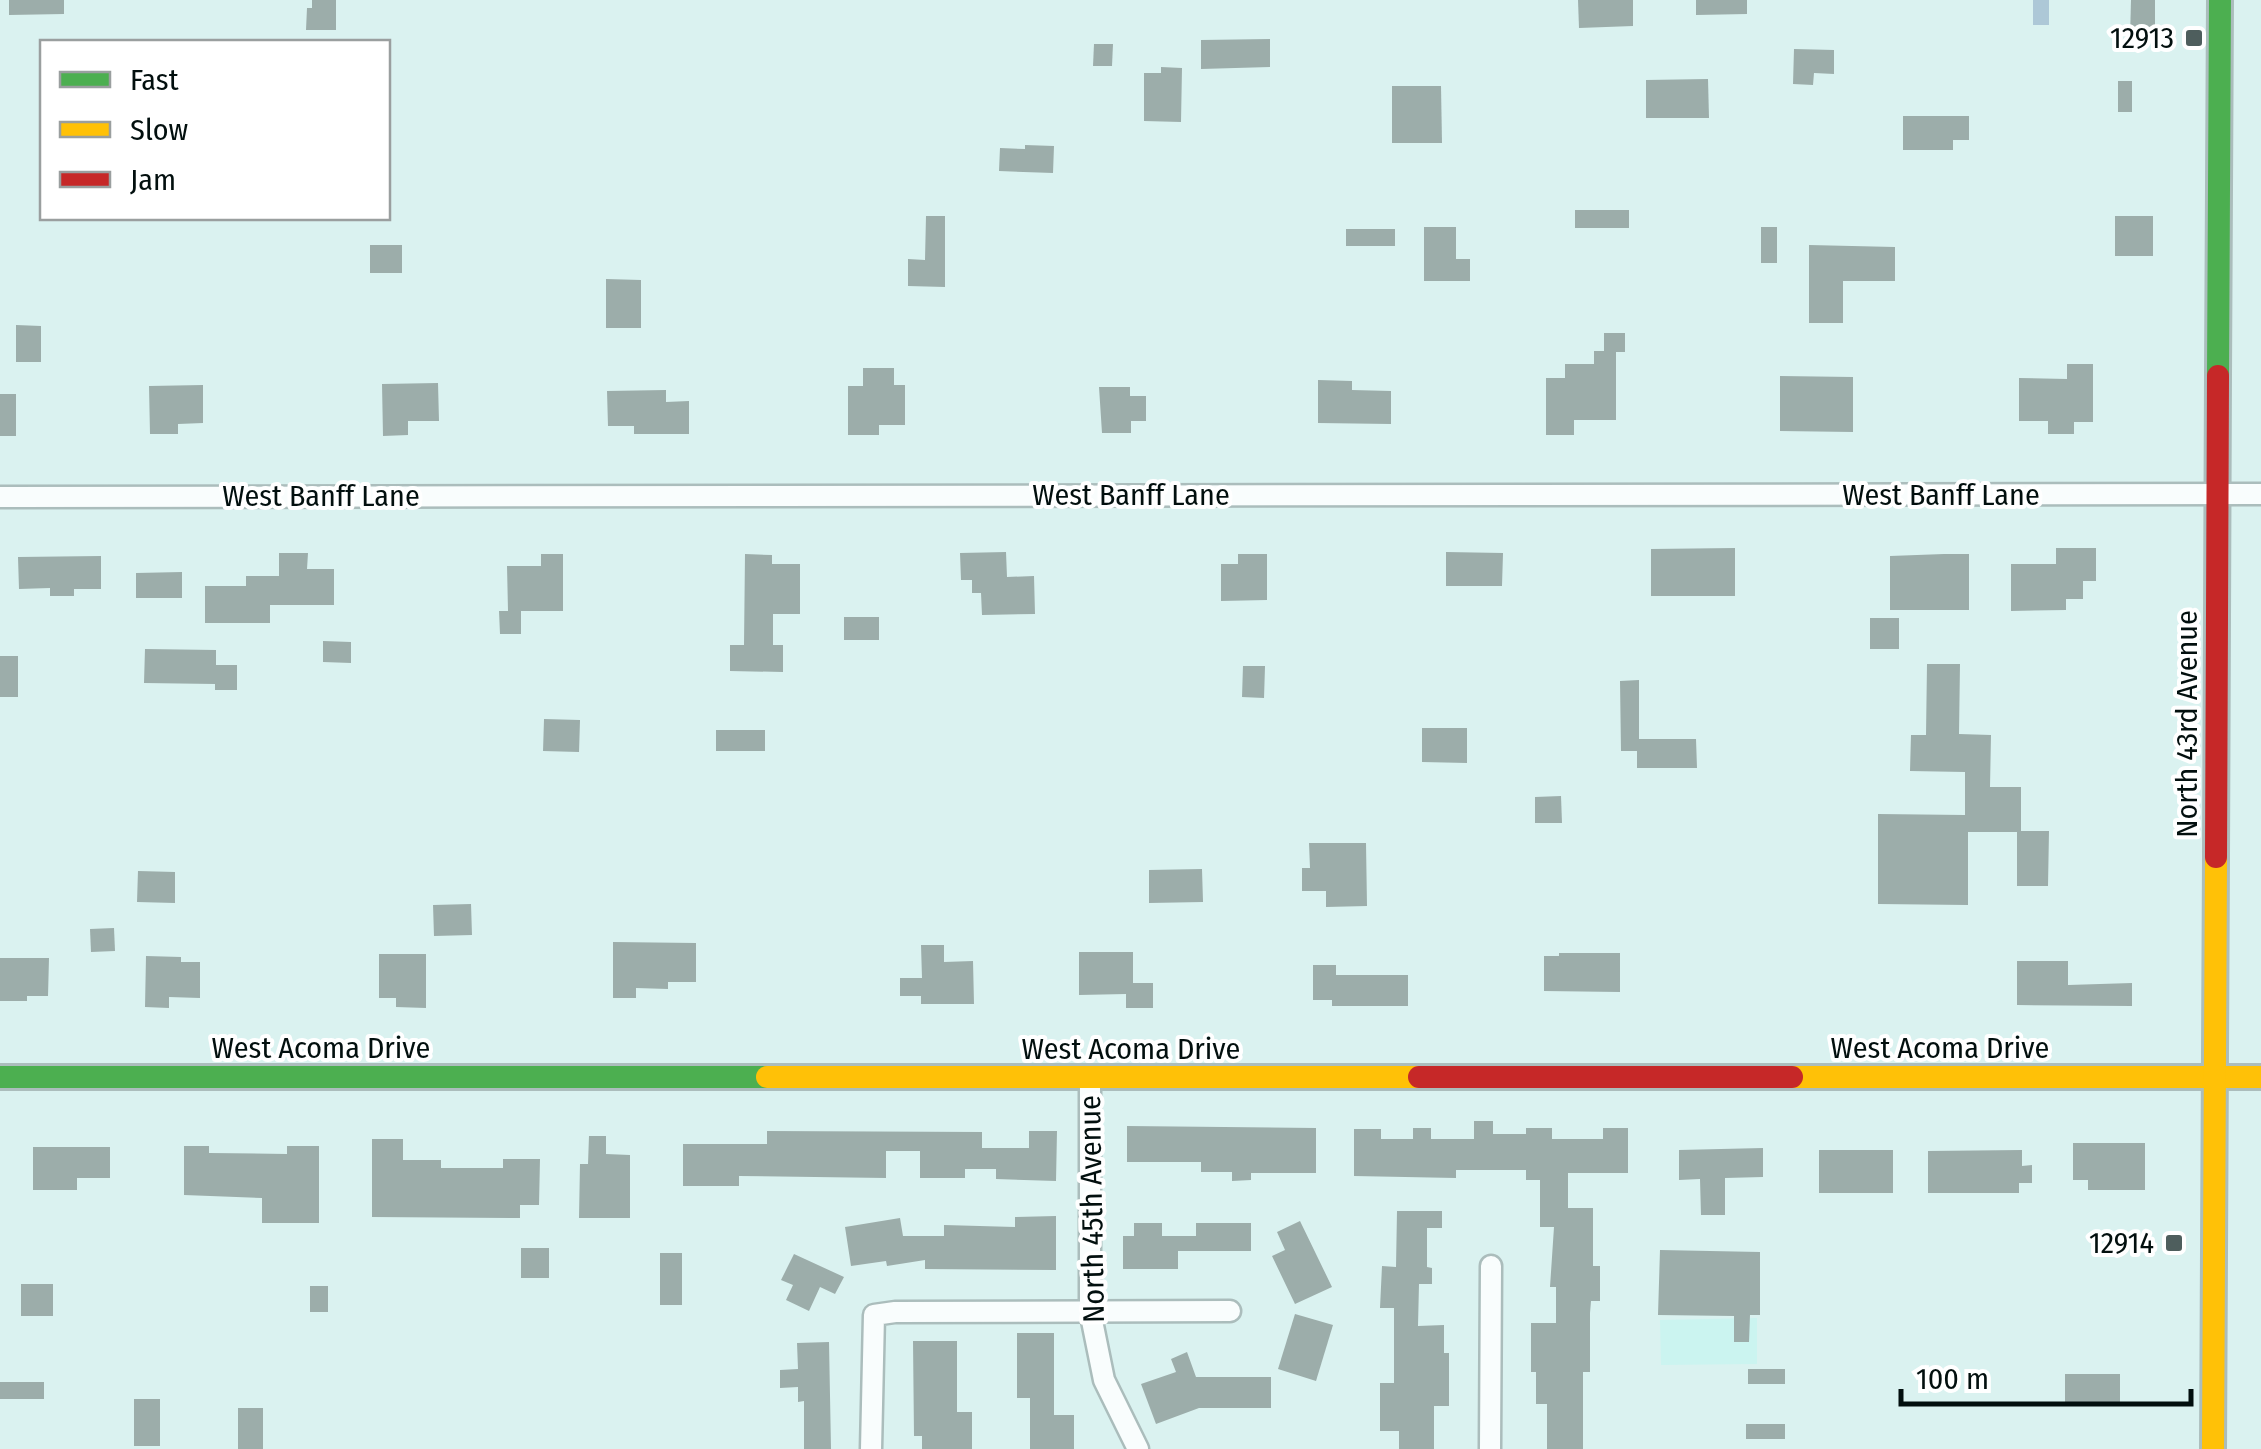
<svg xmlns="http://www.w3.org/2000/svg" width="2261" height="1449" font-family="'Fira Sans Condensed',sans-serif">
<rect width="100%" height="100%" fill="#daf2f0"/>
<!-- built -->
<polygon fill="#cbf4f0" points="1757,1318 1757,1364 1661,1365 1660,1320"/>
<!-- water -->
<rect fill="#adc8d7" x="2033" y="0" width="16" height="25"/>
<!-- building -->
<g fill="#9cadaa">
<polygon points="9,0 64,0 64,14 9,15"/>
<polygon points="312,0 336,0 336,30 306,30 307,8 312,8"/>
<polygon points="1578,0 1633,0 1633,26 1579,28"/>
<polygon points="1696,0 1747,0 1747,14 1696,15"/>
<polygon points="2131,0 2155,0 2155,38 2130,38"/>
<polygon points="1270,39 1270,67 1201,69 1201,40"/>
<polygon points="1094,44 1113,44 1112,66 1093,66"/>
<polygon points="1794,49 1834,50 1834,74 1814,73 1813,85 1793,84"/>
<polygon points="1161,67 1182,68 1181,122 1144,121 1144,73 1161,73"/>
<polygon points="1708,79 1709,118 1646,118 1646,80"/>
<rect x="2118" y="81" width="14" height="31"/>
<polygon points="1392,86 1441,86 1442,143 1392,143"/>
<polygon points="1903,116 1969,116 1969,140 1953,140 1953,150 1903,150"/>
<polygon points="1025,145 1054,146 1053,173 999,171 1000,148 1025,149"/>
<rect x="1575" y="210" width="54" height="18"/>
<polygon points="926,216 945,216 945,287 908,286 908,259 925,260"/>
<rect x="2115" y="216" width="38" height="40"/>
<polygon points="1424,227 1456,227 1456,259 1470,259 1470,281 1424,281"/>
<rect x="1761" y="227" width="16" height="36"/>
<rect x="1346" y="229" width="49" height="17"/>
<rect x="370" y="245" width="32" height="28"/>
<polygon points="1809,245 1895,247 1895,281 1843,281 1843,323 1809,323"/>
<polygon points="606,279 641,280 641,328 606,328"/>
<polygon points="16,325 41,326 41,362 16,362"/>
<polygon points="1604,333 1625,333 1625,352 1616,352 1616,420 1574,420 1574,435 1546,435 1546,378 1565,378 1565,364 1594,364 1594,351 1604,351"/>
<polygon points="2067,364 2093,364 2093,422 2074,422 2074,434 2048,434 2048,421 2019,421 2019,378 2067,379"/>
<polygon points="863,368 894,368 894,385 905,385 905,425 879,425 879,435 848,435 848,386 863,386"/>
<polygon points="1780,376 1853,377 1853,432 1780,431"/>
<polygon points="1318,380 1352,381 1352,390 1391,391 1391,424 1318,423"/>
<polygon points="438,383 439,421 408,421 408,435 383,436 382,384"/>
<polygon points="203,385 203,423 178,424 178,434 150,434 149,386"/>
<polygon points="1099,387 1130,387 1130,396 1146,396 1146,421 1131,421 1131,433 1102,433"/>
<polygon points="666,390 666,402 689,401 689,434 634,434 634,426 608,426 607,391"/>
<rect x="0" y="394" width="16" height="42"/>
<polygon points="1735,548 1735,596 1651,596 1651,549"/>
<polygon points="2056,548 2096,548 2096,581 2083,581 2083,599 2066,599 2066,610 2011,611 2011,564 2056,564"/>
<polygon points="1006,552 1007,577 1034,576 1035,614 982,615 981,593 972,593 972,580 961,580 960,553"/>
<polygon points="1446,552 1503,553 1502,586 1446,586"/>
<polygon points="279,553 308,553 307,569 334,569 334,605 270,605 270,623 205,623 205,586 246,586 246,576 279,576"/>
<polygon points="541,554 563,554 563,611 521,611 521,634 500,634 499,611 508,611 507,566 541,566"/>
<polygon points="745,554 772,555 772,564 800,564 800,614 773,614 773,645 783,645 783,672 730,671 730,645 744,645"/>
<polygon points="1238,554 1267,554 1267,600 1221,601 1221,564 1238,564"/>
<polygon points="1944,554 1969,554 1969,610 1890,610 1890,556"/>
<polygon points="101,556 101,589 74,589 74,596 50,596 50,588 19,589 18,557"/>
<polygon points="182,572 182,598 136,598 136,573"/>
<rect x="844" y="617" width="35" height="23"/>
<rect x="1870" y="618" width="29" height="31"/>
<polygon points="323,641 351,642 351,663 323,662"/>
<polygon points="145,649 216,650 216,665 237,665 237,690 215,690 215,684 144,683"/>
<rect x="0" y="656" width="18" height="41"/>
<polygon points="1927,664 1960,664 1959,734 1991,735 1990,787 2021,787 2021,831 2049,831 2048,886 2017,886 2017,832 1968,832 1968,905 1878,904 1878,814 1965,815 1965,772 1910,771 1911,735 1926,735"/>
<polygon points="1243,666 1265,666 1264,698 1242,697"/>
<polygon points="1639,680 1639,739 1696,739 1697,768 1637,768 1637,751 1621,751 1620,681"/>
<polygon points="544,719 580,720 579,752 543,751"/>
<polygon points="1422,728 1467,728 1467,763 1422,762"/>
<rect x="716" y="730" width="49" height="21"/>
<polygon points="1561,796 1562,823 1535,823 1535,797"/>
<polygon points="1309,843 1366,843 1367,906 1326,907 1326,891 1302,891 1302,868 1310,868"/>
<polygon points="1202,869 1203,902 1149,903 1149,870"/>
<polygon points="138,871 175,872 175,903 137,902"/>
<polygon points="471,904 472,935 434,936 433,905"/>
<polygon points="114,928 115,951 91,952 90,929"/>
<polygon points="613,942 696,943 696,982 668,982 668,989 636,988 636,998 613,998"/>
<polygon points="921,945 944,945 944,962 973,961 974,1004 921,1004 921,996 900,996 900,978 922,978"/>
<polygon points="1079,952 1133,952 1133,983 1153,983 1153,1008 1126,1008 1126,994 1079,995"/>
<polygon points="1559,953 1620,953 1620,992 1544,991 1544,956 1559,956"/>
<polygon points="379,954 426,954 426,1008 396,1007 396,998 379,998"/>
<polygon points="146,956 181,957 181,962 200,962 200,998 169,997 169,1008 145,1007"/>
<polygon points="0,958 49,958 48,996 27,996 27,1001 0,1001"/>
<polygon points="2017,961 2068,961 2068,985 2132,983 2132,1006 2017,1005"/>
<polygon points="1313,965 1336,965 1336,975 1408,975 1408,1006 1332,1006 1332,1000 1313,1000"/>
<polygon points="1474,1121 1493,1121 1493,1134 1526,1134 1526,1128 1552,1128 1552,1139 1603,1139 1603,1128 1628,1128 1628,1173 1568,1173 1568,1208 1593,1208 1593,1266 1600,1266 1600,1301 1591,1301 1590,1313 1590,1372 1583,1372 1583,1449 1547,1449 1547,1404 1536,1404 1536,1372 1531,1372 1531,1323 1556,1323 1556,1287 1550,1287 1554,1227 1540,1227 1540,1180 1526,1180 1526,1170 1456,1170 1456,1178 1354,1176 1354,1129 1381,1129 1381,1139 1413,1139 1413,1128 1431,1128 1431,1139 1474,1139"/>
<polygon points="1127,1126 1316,1128 1316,1173 1251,1173 1251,1180 1232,1181 1232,1172 1201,1172 1201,1162 1127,1162"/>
<polygon points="767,1131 982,1132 982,1148 1029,1148 1029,1131 1057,1131 1056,1181 996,1179 996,1169 965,1169 965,1178 920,1178 920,1151 886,1151 886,1178 739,1176 739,1186 683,1186 683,1144 767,1144"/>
<polygon points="589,1136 606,1136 606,1154 630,1155 630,1218 579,1218 580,1164 588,1164"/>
<polygon points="372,1139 403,1139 403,1160 441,1160 441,1168 503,1168 503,1159 540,1159 539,1205 520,1205 520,1218 372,1217"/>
<polygon points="2073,1143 2145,1143 2145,1190 2088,1190 2088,1180 2073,1180"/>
<polygon points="184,1146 209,1146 209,1153 287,1154 287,1146 319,1146 319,1223 262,1223 262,1198 184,1195"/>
<polygon points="33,1147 110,1147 110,1178 77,1178 77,1190 33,1190"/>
<polygon points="1763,1148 1763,1177 1725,1178 1725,1215 1701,1215 1700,1179 1679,1180 1679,1150"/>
<rect x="1819" y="1150" width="74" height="43"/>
<polygon points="2022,1150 2022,1166 2032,1165 2032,1183 2019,1183 2019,1193 1928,1193 1928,1151"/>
<polygon points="1397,1211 1442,1211 1442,1228 1427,1228 1427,1267 1432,1268 1432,1284 1419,1284 1418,1326 1444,1325 1444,1353 1449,1353 1449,1406 1434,1406 1434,1449 1399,1449 1399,1431 1380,1431 1380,1383 1394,1383 1394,1308 1380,1308 1382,1266 1396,1267"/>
<polygon points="1056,1216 1056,1270 925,1269 925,1260 887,1266 886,1261 851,1266 845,1227 900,1218 903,1236 944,1236 944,1225 1015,1227 1015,1217"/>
<polygon points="1300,1221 1332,1287 1295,1304 1272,1256 1285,1250 1277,1232"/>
<polygon points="1134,1223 1162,1223 1162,1236 1196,1236 1196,1223 1251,1223 1251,1251 1178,1251 1178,1269 1123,1269 1123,1236 1134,1236"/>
<rect x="521" y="1248" width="28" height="30"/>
<polygon points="1660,1250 1760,1252 1760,1315 1750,1315 1749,1342 1734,1342 1734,1316 1658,1315"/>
<rect x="660" y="1253" width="22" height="52"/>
<polygon points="794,1254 844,1277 835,1294 820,1287 809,1311 786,1300 793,1285 781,1280"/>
<rect x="21" y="1284" width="32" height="32"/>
<rect x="310" y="1286" width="18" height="26"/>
<polygon points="1295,1314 1333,1325 1316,1381 1278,1369"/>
<polygon points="1017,1333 1054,1333 1054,1415 1074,1415 1074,1449 1030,1449 1030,1398 1017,1398"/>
<polygon points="913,1341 957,1341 957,1412 972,1412 972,1449 922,1449 922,1436 914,1436"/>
<polygon points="829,1342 831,1449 804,1449 804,1401 798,1402 798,1387 780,1388 780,1370 798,1369 797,1343"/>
<polygon points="1187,1352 1196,1377 1271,1377 1271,1408 1199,1408 1156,1424 1141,1384 1176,1372 1171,1359"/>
<rect x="1748" y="1369" width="37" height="15"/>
<rect x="2065" y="1374" width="55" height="29"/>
<rect x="0" y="1382" width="44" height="17"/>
<rect x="134" y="1399" width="26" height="47"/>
<rect x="238" y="1408" width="25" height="41"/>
<rect x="1746" y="1424" width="39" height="15"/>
</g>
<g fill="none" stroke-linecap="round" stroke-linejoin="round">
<defs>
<g id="street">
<polyline points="0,497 2261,494"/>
<polyline points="1090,1079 1090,1311 1104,1380 1138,1449"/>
<polyline points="871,1449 874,1315 895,1312 1230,1311"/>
<polyline points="1490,1449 1491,1266"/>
</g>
<g id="fast">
<polyline points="2218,376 2220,0"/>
<polyline points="0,1077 767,1077"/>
</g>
<g id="slow">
<polyline points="767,1077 1419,1077"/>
<polyline points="1792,1077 2261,1077"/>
<polyline points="2213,1449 2216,857"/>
</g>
<g id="jam">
<polyline points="2216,857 2218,376"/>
<polyline points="1419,1077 1792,1077"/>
</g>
</defs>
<!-- street casing -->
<use href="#street" stroke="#abbdbc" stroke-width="25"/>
<!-- fast casing -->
<use href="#fast" stroke="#abbdbc" stroke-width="28"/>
<!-- slow casing -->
<use href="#slow" stroke="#abbdbc" stroke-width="28"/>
<!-- jam casing -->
<use href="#jam" stroke="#abbdbc" stroke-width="28"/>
<!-- street -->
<use href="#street" stroke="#f9fdfd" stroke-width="20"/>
<!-- fast -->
<use href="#fast" stroke="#4caf50" stroke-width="22"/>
<!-- slow -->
<use href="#slow" stroke="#ffc107" stroke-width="22"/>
<!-- jam -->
<use href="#jam" stroke="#c62828" stroke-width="22"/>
</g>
<!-- markers -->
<g fill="#4e5e5d" stroke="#fff" stroke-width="4">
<rect x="2184" y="28" width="20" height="20" rx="5"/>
<rect x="2164" y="1233" width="20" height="20" rx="5"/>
</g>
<g text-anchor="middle" stroke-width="8" stroke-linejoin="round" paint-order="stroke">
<!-- poi labels -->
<g font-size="30" fill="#020f0e" stroke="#fff" text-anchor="end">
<text x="2174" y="48">12913</text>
<text x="2154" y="1253">12914</text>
</g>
<!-- street labels -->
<g font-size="30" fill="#020f0e" stroke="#fff">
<text x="1131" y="505">West Banff Lane</text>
<text x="1941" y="505">West Banff Lane</text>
<text x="321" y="506">West Banff Lane</text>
<text transform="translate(2187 724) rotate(-90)" y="10">North 43rd Avenue</text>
<text x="321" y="1058">West Acoma Drive</text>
<text x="1940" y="1058">West Acoma Drive</text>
<text x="1131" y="1059">West Acoma Drive</text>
<text transform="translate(1092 1209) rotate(-91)" y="10">North 45th Avenue</text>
</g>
</g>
<!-- legend -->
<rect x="40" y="40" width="350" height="180" fill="#ffffff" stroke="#9a9f9f" stroke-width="2.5"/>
<rect x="60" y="72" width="50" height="15" fill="#4caf50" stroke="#9a9f9f" stroke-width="2.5"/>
<text x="130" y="90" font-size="30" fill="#020f0e">Fast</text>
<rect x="60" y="122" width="50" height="15" fill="#ffc107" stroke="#9a9f9f" stroke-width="2.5"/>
<text x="130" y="140" font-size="30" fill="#020f0e">Slow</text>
<rect x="60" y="172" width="50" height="15" fill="#c62828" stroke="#9a9f9f" stroke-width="2.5"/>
<text x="130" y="190" font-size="30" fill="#020f0e">Jam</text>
<!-- scale -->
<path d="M1901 1389v15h290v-15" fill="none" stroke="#020f0e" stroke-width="5"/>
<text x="1916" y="1389" font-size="30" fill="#020f0e" stroke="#ffffff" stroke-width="8" paint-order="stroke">100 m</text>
</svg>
